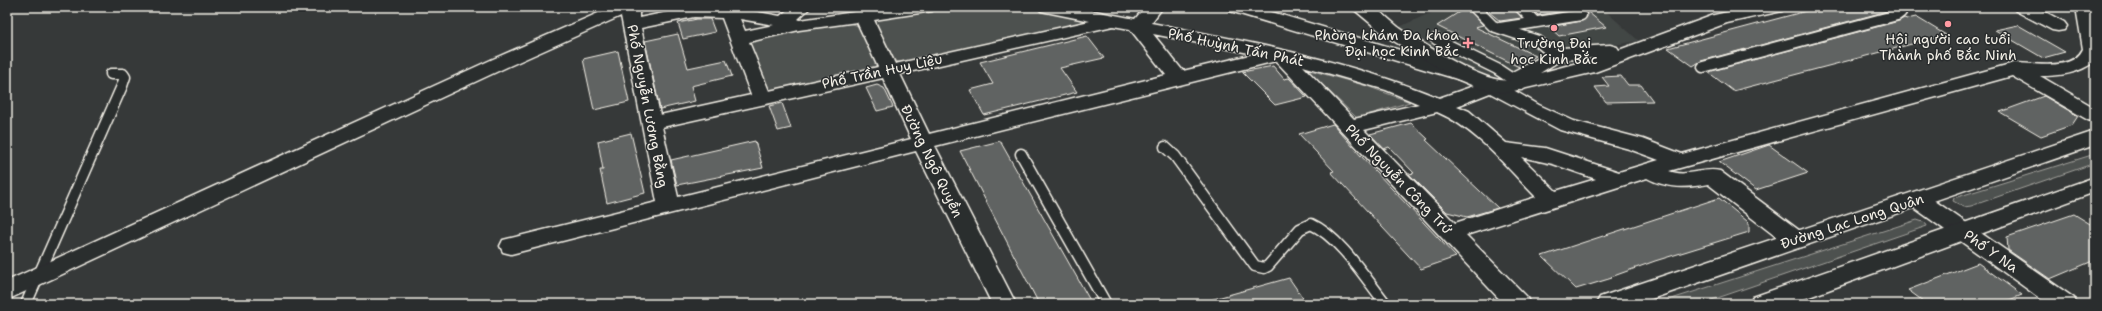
<svg xmlns="http://www.w3.org/2000/svg" width="2102" height="311" font-family="'Shantell Sans',sans-serif">
<rect width="100%" height="100%" fill="#363939"/>
<filter id="ink" filterUnits="userSpaceOnUse"><feTurbulence type="fractalNoise" baseFrequency=".025" numOctaves="2"/><feDisplacementMap in="SourceGraphic" scale="8" xChannelSelector="R" yChannelSelector="G"/><feConvolveMatrix kernelMatrix="1 2 1 2 8 2 1 2 1" color-interpolation-filters="sRGB"/></filter>
<g filter="url(#ink)">
<!-- built -->
<polygon fill="#434645" points="1450,7 1601,7 1639,41 1567,52 1502,77 1474,74 1395,29 1441,8 1453,14"/>
<!-- green -->
<g fill="#4e514f" stroke="#a1a19c">
<path d="M 960,7 C 1004,7 1040,7 1083,17 L 1084,21 L 1080,24 L 904,63 L 895,61 L 874,20 Z"/>
<polygon points="849,23 859,26 877,63 875,70 773,92 764,88 746,40 791,29"/>
<polygon points="1306,69 1367,86 1410,102 1357,118"/>
<polygon points="2095,154 2095,163 1971,206 1964,207 1953,201 1954,198"/>
<polygon points="1917,220 1926,223 1927,226 1700,304 1656,304"/>
</g>
<!-- building -->
<g fill="#616362" stroke="#f4f1e8">
<polygon points="1467,7 1483,25 1475,27 1536,56 1519,67 1437,26"/>
<polygon points="1483,7 1514,7 1522,18 1500,21"/>
<polygon points="1529,7 1582,7 1606,27 1559,36 1549,27 1582,21 1587,17 1586,11 1580,9 1538,15"/>
<polygon points="1821,7 1886,7 1891,10 1701,61 1693,66 1668,48"/>
<polygon points="1916,17 1946,35 1733,91 1708,72 1899,21 1904,18 1907,19"/>
<polygon points="697,19 710,19 715,32 683,39 678,23"/>
<polygon points="2018,25 2065,52 2043,58 1995,30"/>
<polygon points="678,34 688,68 726,60 732,76 691,86 695,101 660,109 645,41"/>
<polygon points="1087,36 1104,58 1060,68 1077,92 984,115 970,90 993,84 980,62"/>
<polygon points="618,51 629,102 594,110 583,59"/>
<polygon points="1273,66 1284,79 1289,78 1307,97 1275,105 1242,72"/>
<polygon points="1621,76 1628,85 1641,85 1653,101 1606,102 1595,87 1609,86 1602,77"/>
<polygon points="877,85 884,88 893,107 877,111 866,88"/>
<polygon points="2044,96 2078,116 2072,125 2041,136 2000,112"/>
<polygon points="782,103 791,128 778,131 769,106"/>
<polygon points="1411,123 1428,139 1426,140 1498,208 1467,217 1447,212 1409,174 1414,173 1389,147 1384,149 1370,134"/>
<polygon points="1333,124 1361,156 1456,257 1421,269 1331,172 1334,171 1299,134"/>
<polygon points="631,133 645,193 607,203 600,170 603,170 598,141"/>
<polygon points="755,141 763,168 677,185 671,160"/>
<polygon points="1000,141 1092,304 1039,304 960,151"/>
<polygon points="1769,145 1808,173 1756,190 1719,162"/>
<polygon points="1719,198 1747,221 1749,223 1749,232 1655,261 1611,277 1612,278 1576,289 1542,256"/>
<polygon points="2074,214 2095,227 2095,260 2050,279 2008,250 2007,237"/>
<polygon points="1978,263 2022,295 1999,304 1927,304 1908,290"/>
<polygon points="1289,278 1307,304 1211,304 1210,300"/>
</g>
<g fill="none" stroke-linecap="round" stroke-linejoin="round">
<defs>
<g id="service">
<polyline points="1474,7 1493,26 1538,41 1552,53"/>
<polyline points="1520,7 1535,22"/>
<polyline points="1500,28 1581,15"/>
<polyline points="1436,39 1497,69 1521,85"/>
<polyline points="1703,67 1897,15 1901,12 1901,7"/>
<path d="M 1165,147 L 1175,156 L 1255,266 L 1264,268 L 1268,266 L 1300,229 L 1311,224 C 1340,237 1366,279 1386,304"/>
<polyline points="1021,154 1106,304"/>
<polyline points="26,304 122,86 125,77 123,74 111,74"/>
</g>
<g id="minor">
<path d="M 612,7 L 645,7 L 639,13 L 639,18 L 668,12 L 664,11 L 661,7 L 737,8 L 780,16 L 791,7 L 811,7 L 798,19 L 800,20 L 888,7 L 935,7 L 932,11 L 926,12 L 874,20 L 895,64 L 1090,21 L 1041,11 L 1038,7 L 1074,7 L 1135,19 L 1145,7 L 1163,7 L 1151,23 C 1249,42 1347,60 1439,98 L 1491,80 L 1501,83 L 1539,105 L 1574,121 L 1643,139 L 1682,154 L 2014,63 C 2034,63 2072,72 2083,49 L 2076,7 L 2094,7 L 2095,61 C 2079,74 2059,76 2040,76 L 2095,108 L 2095,122 L 2088,120 L 2012,76 L 1669,171 C 1686,178 1703,167 1720,171 L 1804,234 L 1807,240 L 1804,246 L 1796,248 L 1788,246 L 1708,184 C 1687,188 1667,189 1647,178 L 1466,235 L 1528,298 L 1531,304 L 1504,304 L 1276,61 L 935,146 L 1016,304 L 992,304 L 916,151 L 511,254 L 503,252 L 500,246 L 503,240 L 657,202 L 621,16 L 507,67 L 7,300 L 7,281 L 493,59 ZM 694,17 L 722,18 L 751,95 L 660,115 L 641,28 ZM 740,19 L 774,25 L 745,31 ZM 857,22 L 878,67 L 769,91 L 749,42 L 799,30 ZM 1113,26 L 1130,29 L 1166,75 L 929,134 L 900,74 ZM 1153,34 L 1254,54 L 1183,71 ZM 1303,66 L 1386,90 L 1419,104 L 1354,119 ZM 883,78 L 911,139 L 678,197 L 662,127 ZM 1490,93 L 1560,130 L 1629,149 L 1659,160 L 1619,172 L 1545,148 L 1506,143 L 1469,111 L 1457,106 ZM 1437,112 C 1477,129 1506,167 1536,197 L 1455,223 L 1364,130 ZM 1521,157 L 1553,164 L 1596,179 L 1556,191 Z"/>
<polygon points="1227,7 1255,7 1471,71 1474,75 1471,79 1464,81 1457,79 1230,11"/>
<polygon points="2013,7 2036,7 2064,22 2067,26 2064,30 2058,31 2052,30 2016,11"/>
<polygon points="1917,192 1925,194 2074,298 2077,304 2048,304 1909,204 1906,199 1909,194"/>
</g>
<path id="tertiary" d="M 1351,7 C 1357,7 1366,5 1372,7 C 1382,11 1392,23 1401,29 C 1424,44 1485,85 1510,80 L 1509,76 L 1512,72 L 1543,56 L 1545,49 L 1610,45 L 1617,47 L 1619,50 L 1714,15 L 1750,7 L 1784,7 L 1782,11 L 1727,23 L 1595,72 L 1505,93 L 1481,89 L 1457,79 L 1387,37 ZM 1596,58 L 1540,73 L 1561,60 Z"/>
<g id="secondary">
<polygon points="2095,131 2095,145 1637,304 1596,304 1600,297"/>
<polygon points="2095,177 2095,192 1790,304 1749,304 1753,297"/>
</g>
</defs>
<!-- service casing -->
<use href="#service" stroke="#f4f1e8" stroke-width="13"/>
<!-- minor casing -->
<use href="#minor" stroke="#f4f1e8" stroke-width="3"/>
<!-- tertiary casing -->
<use href="#tertiary" stroke="#f4f1e8" stroke-width="3"/>
<!-- secondary casing -->
<use href="#secondary" stroke="#f4f1e8" stroke-width="3"/>
<!-- service -->
<use href="#service" stroke="#2a2d2e" stroke-width="10"/>
<!-- minor -->
<use href="#minor" fill="#2a2d2e" fill-rule="evenodd"/>
<!-- tertiary -->
<use href="#tertiary" fill="#2a2d2e" fill-rule="evenodd"/>
<!-- secondary -->
<use href="#secondary" fill="#2a2d2e" fill-rule="evenodd"/>
</g>
</g>
<!-- markers -->
<g fill="#ff9aa2" stroke="#2a2d2e" stroke-width="1.5">
<circle cx="1948" cy="24" r="4"/>
<circle cx="1554" cy="28" r="4"/>
<path d="M1466 37h4v4h4v4h-4v4h-4v-4h-4v-4h4z"/>
</g>
<g text-anchor="middle" stroke-width="3" stroke-linejoin="round" paint-order="stroke">
<!-- poi labels -->
<g font-size="14" fill="#f4f1e8" stroke="#2a2d2e">
<text x="1459" y="40" text-anchor="end">Phòng khám Đa khoa<tspan x="1459" dy="16">Đại học Kinh Bắc</tspan></text>
<text x="1948" y="44">Hội người cao tuổi<tspan x="1948" dy="16">Thành phố Bắc Ninh</tspan></text>
<text x="1554" y="48">Trường Đại<tspan x="1554" dy="16">học Kinh Bắc</tspan></text>
</g>
<!-- street labels -->
<g font-size="14" fill="#f4f1e8" stroke="#2a2d2e">
<text transform="translate(1236 47) rotate(12)" y="5">Phố Huỳnh Tấn Phát</text>
<text transform="translate(882 71) rotate(-12)" y="5">Phố Trần Huy Liệu</text>
<text transform="translate(648 106) rotate(79)" y="5">Phố Nguyễn Lương Bằng</text>
<text transform="translate(932 161) rotate(64)" y="5">Đường Ngô Quyền</text>
<text transform="translate(1399 179) rotate(46)" y="5">Phố Nguyễn Công Trứ</text>
<text transform="translate(1852 221) rotate(-18)" y="5">Đường Lạc Long Quân</text>
<text transform="translate(1991 251) rotate(35)" y="5">Phố Y Na</text>
</g>
</g>
<!-- margin -->
<rect width="2102" height="311" fill="none" stroke="#2a2d2e" stroke-width="24"/>
<rect x="12" y="12" width="2078" height="287" fill="none" stroke="#f4f1e8" stroke-width="1.5" filter="url(#ink)"/>
</svg>
